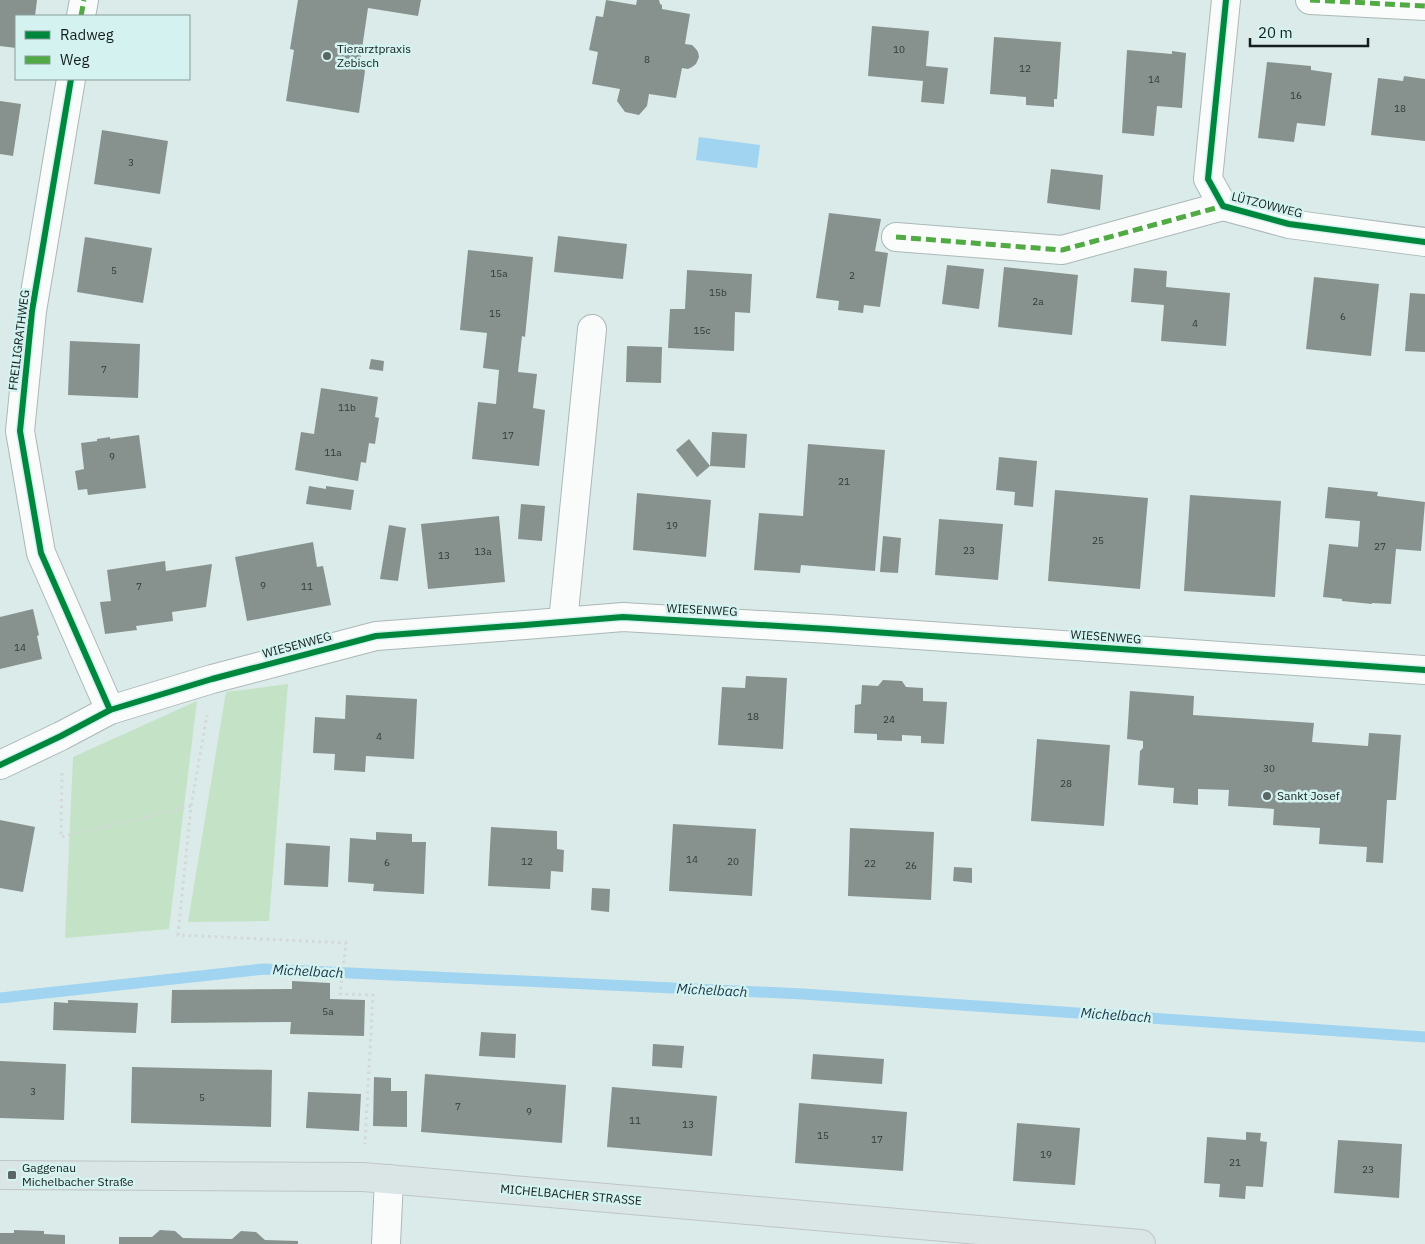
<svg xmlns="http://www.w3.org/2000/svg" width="1425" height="1244" font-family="'IBM Plex Sans',sans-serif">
<rect width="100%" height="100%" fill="#dbebe9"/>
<!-- green -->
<g fill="#c4e2c6">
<polygon points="288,684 269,921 188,922 226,692"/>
<polygon points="197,701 169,929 65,938 73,757"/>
</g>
<!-- water -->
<polygon fill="#a0d4f1" points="699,137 760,145 757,168 696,160"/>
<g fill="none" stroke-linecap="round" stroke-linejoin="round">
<!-- stream -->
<polyline stroke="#a0d4f1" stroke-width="11" points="0,998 264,969 803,994 1425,1037"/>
</g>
<!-- building -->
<g fill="#87928f">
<polygon points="0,0 37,0 35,16 16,16 16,48 0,46"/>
<polygon points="298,0 421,0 418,16 368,8 360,62 365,71 359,113 286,101 294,50 290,49"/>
<polygon points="606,0 636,5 637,0 659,0 660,4 662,5 662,9 690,14 685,44 692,45 696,49 698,52 699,57 696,64 692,67 688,69 682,68 676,98 649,94 647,106 639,115 625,112 617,101 620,89 592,84 598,52 589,50 596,16 603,17"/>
<polygon points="872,26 929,31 926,66 948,68 944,104 921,102 923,81 868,76"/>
<polygon points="994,37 1061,42 1057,99 1054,99 1054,107 1026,105 1026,97 990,94"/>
<polygon points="1127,50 1172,54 1172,51 1186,53 1182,108 1157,106 1154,136 1122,133"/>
<polygon points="1267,62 1311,66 1311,70 1332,73 1325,126 1297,123 1294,142 1258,138"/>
<polygon points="1404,76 1425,79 1425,141 1371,135 1378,78 1403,81"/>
<polygon points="0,101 21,104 13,156 0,154"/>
<polygon points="102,130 168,141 160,194 94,184"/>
<polygon points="1051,169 1103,175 1100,210 1047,203"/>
<polygon points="829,213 881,219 875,251 888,253 880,307 864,305 863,313 838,310 839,301 816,298"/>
<polygon points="558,236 627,244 623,279 554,272"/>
<polygon points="85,237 152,248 143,303 77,292"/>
<polygon points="468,250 533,257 525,337 522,336 518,372 537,374 533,408 545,410 539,466 472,459 478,402 496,404 499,370 483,368 487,333 460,330"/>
<polygon points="947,265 984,269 979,309 942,304"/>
<polygon points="1004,267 1078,275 1072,335 998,327"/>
<polygon points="1134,268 1167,271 1166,287 1230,293 1226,346 1161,341 1164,305 1131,302"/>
<polygon points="687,270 752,274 750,313 735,312 734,351 668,348 670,309 685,309"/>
<polygon points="1314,277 1379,284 1371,356 1306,349"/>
<polygon points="1410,293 1425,294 1425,352 1405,351"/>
<polygon points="70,341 140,344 138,398 68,395"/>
<polygon points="627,346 662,347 661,383 626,382"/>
<polygon points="371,359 384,361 383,371 369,369"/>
<polygon points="321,388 378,397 375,417 379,418 375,444 369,443 366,463 361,462 358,481 295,470 301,432 314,434"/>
<polygon points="712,432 747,434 745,468 710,466"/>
<polygon points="139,435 146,488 88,495 87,489 78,490 75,471 84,469 81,443 97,441 97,439 110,437 110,439"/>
<polygon points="689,439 710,466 697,477 676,450"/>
<polygon points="808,444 885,450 875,571 801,565 800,573 754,570 759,513 803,516"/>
<polygon points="999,457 1037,461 1033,507 1014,505 1015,492 996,490"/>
<polygon points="309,486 326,489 326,486 354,490 351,510 306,504"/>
<polygon points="1328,487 1378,492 1377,496 1425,502 1421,551 1396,549 1391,604 1372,603 1372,604 1342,601 1342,599 1323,597 1329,544 1358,547 1360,521 1325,518"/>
<polygon points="1055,490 1148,498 1140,589 1048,581"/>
<polygon points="637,493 711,500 706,557 633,550"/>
<polygon points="1190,495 1281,501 1275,597 1184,591"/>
<polygon points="521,504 545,506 542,541 518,539"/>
<polygon points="499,516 505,582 428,589 421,524"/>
<polygon points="939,519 1003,524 998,580 935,575"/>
<polygon points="389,525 406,528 398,581 380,579"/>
<polygon points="883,536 901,538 898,573 880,572"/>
<polygon points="313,542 317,567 323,566 331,605 247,621 235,557"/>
<polygon points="165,561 166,571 212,564 206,607 172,612 173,621 136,626 137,630 105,634 100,602 111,601 107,570"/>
<polygon points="33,609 39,635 37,636 42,659 0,669 0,617"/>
<polygon points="746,676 787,678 783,749 718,745 722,687 745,688"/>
<polygon points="883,680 902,681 906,687 923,688 923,701 947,702 944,744 921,743 921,736 902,735 902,741 877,740 877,734 854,733 855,705 861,704 862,685 878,686"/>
<polygon points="1130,691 1194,696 1193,715 1314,723 1312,742 1368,746 1369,733 1401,735 1396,800 1387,800 1383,863 1366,862 1367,847 1319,844 1320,828 1273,825 1274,809 1228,806 1229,790 1198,789 1198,805 1173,803 1174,788 1138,785 1140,751 1143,748 1143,741 1127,739"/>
<polygon points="346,695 417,699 414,759 366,756 365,772 334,770 335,754 313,753 315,717 345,719"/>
<polygon points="1037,739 1110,745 1104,826 1031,821"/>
<polygon points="0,820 35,827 23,892 0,888"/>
<polygon points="673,824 756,829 752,896 669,891"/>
<polygon points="491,827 557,831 557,849 564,850 563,872 551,871 550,889 488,886"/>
<polygon points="850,828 934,832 931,900 848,896"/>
<polygon points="376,832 412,834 412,842 426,842 424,894 373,891 374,884 348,882 350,838 376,840"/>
<polygon points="286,843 330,846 328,887 284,885"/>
<polygon points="954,867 972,868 972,883 953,881"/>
<polygon points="592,888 610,889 609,912 591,910"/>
<polygon points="292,981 330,983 330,999 365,1000 364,1036 290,1034 291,1022 171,1023 172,990 292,989"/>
<polygon points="68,1000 138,1003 136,1033 53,1030 54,1002 68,1003"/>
<polygon points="481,1032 516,1034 515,1058 479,1056"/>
<polygon points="653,1044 684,1046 682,1068 652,1066"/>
<polygon points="813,1054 884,1059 882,1084 811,1079"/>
<polygon points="0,1061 66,1064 64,1120 0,1118"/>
<polygon points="132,1067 272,1070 271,1127 131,1123"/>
<polygon points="425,1074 566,1085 562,1143 421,1132"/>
<polygon points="374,1077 391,1078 391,1091 407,1091 407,1127 373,1126"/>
<polygon points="612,1087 717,1096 712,1156 607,1147"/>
<polygon points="308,1092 361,1094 359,1131 306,1128"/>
<polygon points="799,1103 907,1112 903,1171 795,1163"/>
<polygon points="1017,1123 1080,1128 1075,1185 1013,1181"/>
<polygon points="1246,1132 1261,1133 1260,1141 1267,1142 1263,1187 1246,1186 1245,1199 1219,1197 1220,1184 1204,1183 1207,1137 1246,1140"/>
<polygon points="1338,1140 1402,1144 1399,1198 1334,1193"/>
<polygon points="14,1230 44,1231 44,1234 65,1235 65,1244 0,1244 0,1233 14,1233"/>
<polygon points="160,1230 175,1231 183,1238 232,1239 241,1231 256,1232 265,1240 298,1241 298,1244 119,1244 119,1237 152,1237"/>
</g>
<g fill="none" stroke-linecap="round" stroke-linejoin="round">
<defs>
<g id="minor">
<polyline points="1226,0 1208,179 1223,206 1289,224 1425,242"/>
<polyline points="1310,0 1425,6"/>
<polyline points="81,16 84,0"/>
<polyline points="71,79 32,311 20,431 41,553 110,710"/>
<polyline points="896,237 1062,250 1223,206"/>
<polyline points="563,622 592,329"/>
<polyline points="0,765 61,736 110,710 212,679 376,636 525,625 623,617 829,629 1425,670"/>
<polyline points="386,1244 389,1179"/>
</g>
<polyline id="major" points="0,1175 363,1177 1141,1244"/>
</defs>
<!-- minor casing -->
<use href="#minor" stroke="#abb8b7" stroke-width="30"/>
<!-- major casing -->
<use href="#major" stroke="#bfc6c5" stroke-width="30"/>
<!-- path -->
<g stroke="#d3d8d8" stroke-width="3" stroke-dasharray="2.5 4" stroke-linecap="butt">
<polyline points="62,773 61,837 191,806 178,935 346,943 340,994 373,995 365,1144"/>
<polyline points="191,806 207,715"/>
</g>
<!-- minor -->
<use href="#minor" stroke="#fafcfc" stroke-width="28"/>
<!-- major -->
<use href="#major" stroke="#dae5e6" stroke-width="28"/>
<!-- quiet -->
<g stroke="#51aa43" stroke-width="5" stroke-dasharray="10 5" stroke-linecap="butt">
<polyline points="1310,0 1425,6"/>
<polyline points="81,16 84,0"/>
<polyline points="896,237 1062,250 1223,206"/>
</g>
<defs>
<g id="cycleway">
<polyline points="1226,0 1208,179 1223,206 1289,224 1425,242"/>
<polyline points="71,79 32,311 20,431 41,553 110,710"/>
<polyline points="0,765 61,736 110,710 212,679 376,636 525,625 623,617 829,629 1425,670"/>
</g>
</defs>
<!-- cycleway casing -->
<use href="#cycleway" stroke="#d4f2ef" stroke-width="9"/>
<!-- cycleway -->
<use href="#cycleway" stroke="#00873e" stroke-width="6"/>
</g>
<!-- markers -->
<g fill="#596664" stroke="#d4f2ef" stroke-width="2">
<circle cx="327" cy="56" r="5"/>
<circle cx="1267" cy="796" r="5"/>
<rect x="7" y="1170" width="10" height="10" rx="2.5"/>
</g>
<g text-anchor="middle" stroke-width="5" stroke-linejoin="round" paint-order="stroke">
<!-- number labels -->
<g font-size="10" fill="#303b3a">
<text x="899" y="53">10</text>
<text x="647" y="63">8</text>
<text x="1025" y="72">12</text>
<text x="1154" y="83">14</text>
<text x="1296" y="99">16</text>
<text x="1400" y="112">18</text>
<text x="131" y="166">3</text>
<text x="114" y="274">5</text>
<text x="499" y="277">15a</text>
<text x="852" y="279">2</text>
<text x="718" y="296">15b</text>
<text x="1038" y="305">2a</text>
<text x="495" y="317">15</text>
<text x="1343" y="320">6</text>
<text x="1195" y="327">4</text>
<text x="702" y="334">15c</text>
<text x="104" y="373">7</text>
<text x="347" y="411">11b</text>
<text x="508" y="439">17</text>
<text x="333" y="456">11a</text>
<text x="112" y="460">9</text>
<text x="844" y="485">21</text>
<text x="672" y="529">19</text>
<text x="1098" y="544">25</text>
<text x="1380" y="550">27</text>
<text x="969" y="554">23</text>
<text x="483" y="555">13a</text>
<text x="444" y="559">13</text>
<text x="263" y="589">9</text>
<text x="139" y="590">7</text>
<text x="307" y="590">11</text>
<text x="20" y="651">14</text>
<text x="753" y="720">18</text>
<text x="889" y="723">24</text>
<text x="379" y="740">4</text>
<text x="1269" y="772">30</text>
<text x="1066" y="787">28</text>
<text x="692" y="863">14</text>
<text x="527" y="865">12</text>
<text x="733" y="865">20</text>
<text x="387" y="866">6</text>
<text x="870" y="867">22</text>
<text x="911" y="869">26</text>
<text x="328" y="1015">5a</text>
<text x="33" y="1095">3</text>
<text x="202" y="1101">5</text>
<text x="458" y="1110">7</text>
<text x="529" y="1115">9</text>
<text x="635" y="1124">11</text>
<text x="688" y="1128">13</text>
<text x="823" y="1139">15</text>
<text x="877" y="1143">17</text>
<text x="1046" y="1158">19</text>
<text x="1235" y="1166">21</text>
<text x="1368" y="1173">23</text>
</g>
<!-- poi labels -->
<g font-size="12" fill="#131e1d" stroke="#d4f2ef" text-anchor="start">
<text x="337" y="53">Tierarztpraxis<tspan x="337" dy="14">Zebisch</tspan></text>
<text x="1277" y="800">Sankt Josef</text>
<text x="22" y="1172">Gaggenau<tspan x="22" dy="14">Michelbacher Straße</tspan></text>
</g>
<!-- street labels -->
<g font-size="12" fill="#131e1d" stroke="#d4f2ef">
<text transform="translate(1267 205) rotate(14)" y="4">LÜTZOWWEG</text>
<text transform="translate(19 340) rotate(-83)" y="4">FREILIGRATHWEG</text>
<text transform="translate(702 610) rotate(3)" y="4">WIESENWEG</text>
<text transform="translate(1106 637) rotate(4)" y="4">WIESENWEG</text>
<text transform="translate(297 645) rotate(-15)" y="4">WIESENWEG</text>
<text transform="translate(571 1195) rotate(5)" y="4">MICHELBACHER STRASSE</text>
</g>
<!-- water labels -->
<g font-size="14" font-style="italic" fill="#153346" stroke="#d4f2ef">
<text transform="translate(308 971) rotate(3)" y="5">Michelbach</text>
<text transform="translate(712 990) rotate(3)" y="5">Michelbach</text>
<text transform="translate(1116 1015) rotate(4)" y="5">Michelbach</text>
</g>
</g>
<!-- legend -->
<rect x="15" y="15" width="175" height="65" fill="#d4f2ef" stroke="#879d9b"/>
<rect x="25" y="31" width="25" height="8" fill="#00873e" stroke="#879d9b"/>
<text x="60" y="40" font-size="15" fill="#131e1d">Radweg</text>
<rect x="25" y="56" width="25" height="8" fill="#51aa43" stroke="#879d9b"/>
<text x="60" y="65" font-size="15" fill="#131e1d">Weg</text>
<!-- scale -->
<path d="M1250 38v8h118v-8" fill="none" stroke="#131e1d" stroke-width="2.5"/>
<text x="1258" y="38" font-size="15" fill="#131e1d" stroke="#d4f2ef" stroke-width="4" paint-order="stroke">20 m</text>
</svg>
